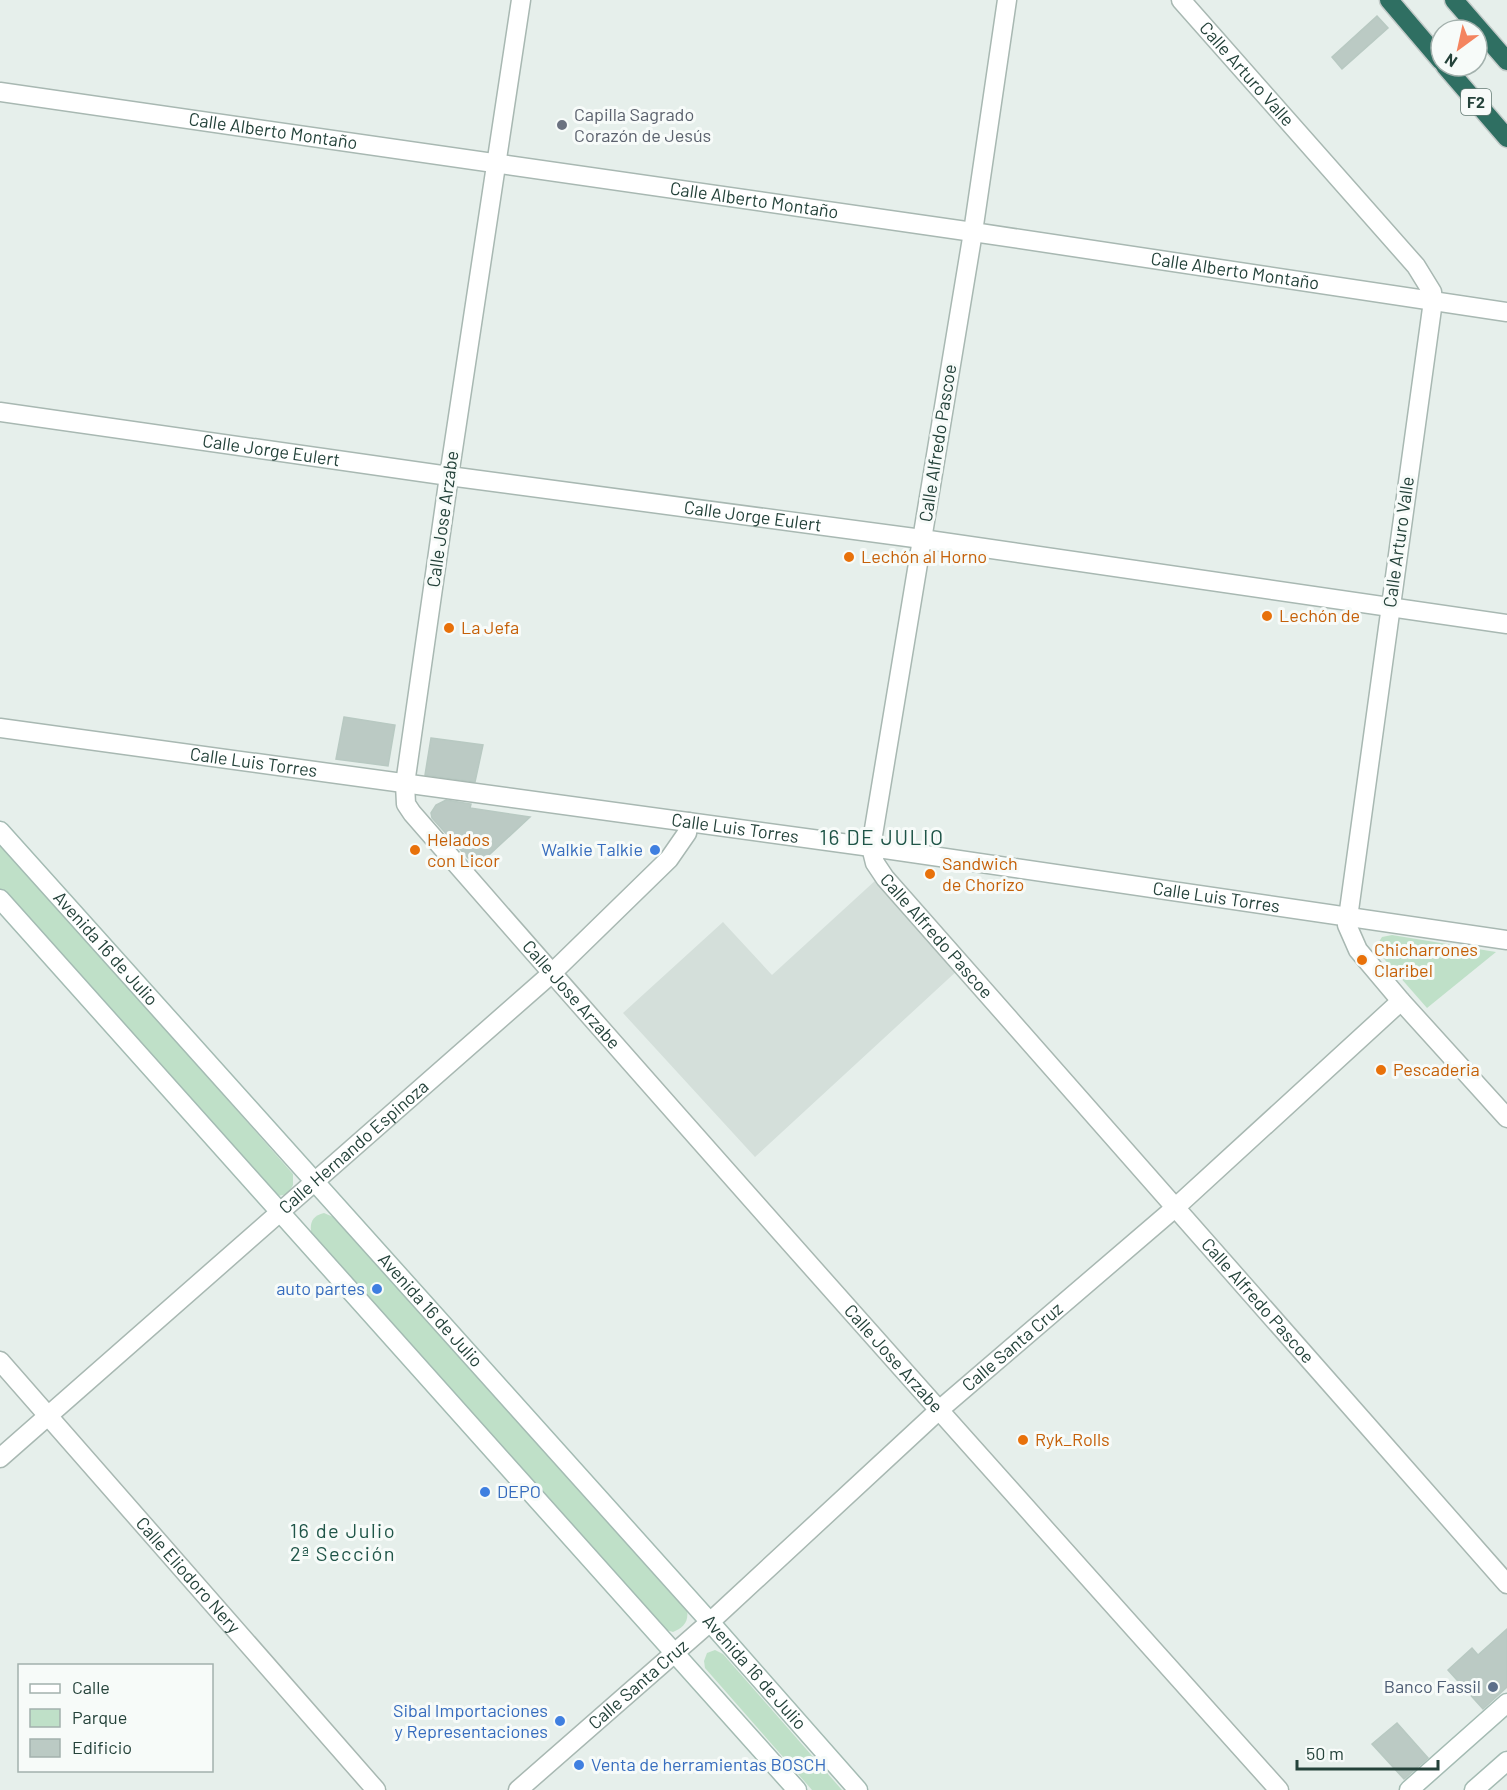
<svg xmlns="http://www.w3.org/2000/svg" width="1507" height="1790" font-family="Barlow,sans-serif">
<rect width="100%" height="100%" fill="#e6efeb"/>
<!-- built -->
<polygon fill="#d4dfda" points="877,879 959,969 755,1157 623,1013 723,922 772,975"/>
<!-- green -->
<g fill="#bfe0c8">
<polygon points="0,841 293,1174 293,1185 288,1194 278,1196 270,1193 0,889"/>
<polygon points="1392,935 1496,952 1427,1008 1378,952 1377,945 1382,937"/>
<path d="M 324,1213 L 338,1219 L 687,1610 C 689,1622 683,1628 673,1632 L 663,1629 L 312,1236 C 309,1225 311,1216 324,1213 Z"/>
<polygon points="715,1650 723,1654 842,1790 812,1790 705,1668 704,1661 707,1653"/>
</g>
<!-- building -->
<g fill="#bbcac4" stroke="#b8c9c2" stroke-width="1.5">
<polygon points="1377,16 1388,28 1342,69 1332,57"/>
<polygon points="344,717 395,725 388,766 336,759"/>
<polygon points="431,738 483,745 475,782 425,775"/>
<polygon points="446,800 471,804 470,808 530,817 476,867 432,818 431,813 436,805"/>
<polygon points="1507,1629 1507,1687 1483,1709 1448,1670 1472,1648 1478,1655"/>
<polygon points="1397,1723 1428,1758 1404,1779 1372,1744"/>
</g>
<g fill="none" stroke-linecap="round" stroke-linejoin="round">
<defs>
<g id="street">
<path id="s1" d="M 521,0 L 449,476 L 405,784 L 406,804 L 412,813 C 698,1141 988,1466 1279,1790"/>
<path id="s2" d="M 1007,0 L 973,232 L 871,847 L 875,863 L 885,878 L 1507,1584"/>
<path id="s3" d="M 1181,0 L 1416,266 L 1432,292 L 1433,301 L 1347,925 L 1358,950 L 1401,1001 L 1507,1118"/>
<path id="s4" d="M 0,92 L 973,232 L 1507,312"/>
<path id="s5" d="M 0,412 L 449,476 L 922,539 L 1507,624"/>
<path id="s6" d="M 0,728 L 871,847 L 1507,940"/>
<path id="s7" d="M 0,1361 L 376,1790"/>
<path id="s8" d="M 0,1458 L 551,974 L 669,859 L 687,833 L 689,822"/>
<path id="s9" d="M 518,1790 L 710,1622 L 938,1411 L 1176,1207 L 1401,1001"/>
</g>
<g id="secondary">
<path id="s10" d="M 0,831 L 710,1622 L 858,1790"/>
<polyline points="0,899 797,1790"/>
<polyline points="1409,1790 1507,1703"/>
<polyline points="1474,1790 1507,1761"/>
</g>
<g id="highway">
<polyline points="1389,0 1441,61"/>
<polyline points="1454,0 1507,61"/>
<polyline points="1445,66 1507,138"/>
</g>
</defs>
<!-- street casing -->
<use href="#street" stroke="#a8b8b2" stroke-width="21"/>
<!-- secondary casing -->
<use href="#secondary" stroke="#a4bbb3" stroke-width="21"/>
<!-- highway casing -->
<use href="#highway" stroke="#c2cac8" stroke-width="21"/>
<!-- street -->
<use href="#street" stroke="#fff" stroke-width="18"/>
<!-- secondary -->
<use href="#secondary" stroke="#fff" stroke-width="18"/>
<!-- highway -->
<use href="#highway" stroke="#2f6f62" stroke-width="18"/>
</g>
<!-- markers -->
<circle fill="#6b7280" stroke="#f7fbf9" stroke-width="2" cx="562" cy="125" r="6"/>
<g fill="#e8710a" stroke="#f7fbf9" stroke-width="2">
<circle cx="849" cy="557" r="6"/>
<circle cx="1267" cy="616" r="6"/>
<circle cx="449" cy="628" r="6"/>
<circle cx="415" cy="850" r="6"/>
<circle cx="930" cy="874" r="6"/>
<circle cx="1362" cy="960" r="6"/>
<circle cx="1381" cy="1070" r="6"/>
<circle cx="1023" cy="1440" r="6"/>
</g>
<g fill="#3f7fe0" stroke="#f7fbf9" stroke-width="2">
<circle cx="655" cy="850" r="6"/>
<circle cx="377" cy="1289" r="6"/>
<circle cx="485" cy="1492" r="6"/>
<circle cx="560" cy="1721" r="6"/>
<circle cx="579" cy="1765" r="6"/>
</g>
<circle fill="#5c6f8a" stroke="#f7fbf9" stroke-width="2" cx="1493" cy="1687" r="6"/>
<g text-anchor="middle" stroke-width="6" stroke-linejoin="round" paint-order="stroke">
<!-- shield labels -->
<rect fill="#f7fbf9" stroke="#637a73" stroke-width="1.5" x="1461" y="89" width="30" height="26" rx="4.5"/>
<g font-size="16" font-weight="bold" fill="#24423a">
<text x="1476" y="108">F2</text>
</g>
<!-- street labels -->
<g font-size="18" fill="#24423a" stroke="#f7fbf9">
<text dy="6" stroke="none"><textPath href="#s3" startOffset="99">Calle Arturo Valle</textPath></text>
<text dy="6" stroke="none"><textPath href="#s4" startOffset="276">Calle Alberto Montaño</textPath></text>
<text dy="6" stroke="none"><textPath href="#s4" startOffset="762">Calle Alberto Montaño</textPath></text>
<text dy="6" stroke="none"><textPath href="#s4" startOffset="1248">Calle Alberto Montaño</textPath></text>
<text transform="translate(938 443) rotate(-81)" y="6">Calle Alfredo Pascoe</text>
<text dy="6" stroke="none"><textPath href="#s5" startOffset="274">Calle Jorge Eulert</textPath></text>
<text dy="6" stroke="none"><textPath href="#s5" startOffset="760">Calle Jorge Eulert</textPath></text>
<text transform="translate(443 519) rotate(-82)" y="6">Calle Jose Arzabe</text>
<text transform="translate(1399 542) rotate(-82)" y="6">Calle Arturo Valle</text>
<text dy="6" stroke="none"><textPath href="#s6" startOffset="256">Calle Luis Torres</textPath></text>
<text dy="6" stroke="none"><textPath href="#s6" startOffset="742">Calle Luis Torres</textPath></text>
<text dy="6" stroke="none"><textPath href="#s6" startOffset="1228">Calle Luis Torres</textPath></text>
<text dy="6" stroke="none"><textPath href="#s2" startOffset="970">Calle Alfredo Pascoe</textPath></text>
<text dy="6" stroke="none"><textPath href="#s10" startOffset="158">Avenida 16 de Julio</textPath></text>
<text dy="6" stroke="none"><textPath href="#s1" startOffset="1065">Calle Jose Arzabe</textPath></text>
<text dy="6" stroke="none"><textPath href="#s8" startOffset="471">Calle Hernando Espinoza</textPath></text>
<text dy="6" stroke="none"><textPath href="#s2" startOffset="1456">Calle Alfredo Pascoe</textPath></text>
<text dy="6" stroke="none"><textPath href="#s10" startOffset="644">Avenida 16 de Julio</textPath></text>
<text dy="6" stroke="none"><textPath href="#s9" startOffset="664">Calle Santa Cruz</textPath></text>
<text dy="6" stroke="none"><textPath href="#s1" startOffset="1551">Calle Jose Arzabe</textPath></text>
<text dy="6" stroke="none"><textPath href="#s7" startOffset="285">Calle Eliodoro Nery</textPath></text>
<text dy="6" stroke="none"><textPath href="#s10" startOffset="1130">Avenida 16 de Julio</textPath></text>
<text dy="6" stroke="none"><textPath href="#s9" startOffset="160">Calle Santa Cruz</textPath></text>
</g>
<!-- worship labels -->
<g font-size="18" fill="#5b616d" stroke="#f7fbf9" text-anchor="start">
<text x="574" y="121">Capilla Sagrado<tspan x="574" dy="21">Corazón de Jesús</tspan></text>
</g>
<!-- food labels -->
<g font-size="18" fill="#c56008" stroke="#f7fbf9" text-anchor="start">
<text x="861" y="563">Lechón al Horno</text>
<text x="1279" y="622">Lechón de</text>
<text x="461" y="634">La Jefa</text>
<text x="427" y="846">Helados<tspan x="427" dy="21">con Licor</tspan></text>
<text x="942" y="870">Sandwich<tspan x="942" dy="21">de Chorizo</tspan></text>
<text x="1374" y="956">Chicharrones<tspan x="1374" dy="21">Claribel</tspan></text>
<text x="1393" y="1076">Pescaderia</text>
<text x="1035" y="1446">Ryk_Rolls</text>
</g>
<!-- shop labels -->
<g font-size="18" fill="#366cbe" stroke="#f7fbf9" text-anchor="end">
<text x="643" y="856">Walkie Talkie</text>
<text x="365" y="1295">auto partes</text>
<text x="497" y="1498" text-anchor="start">DEPO</text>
<text x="548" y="1717">Sibal Importaciones<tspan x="548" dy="21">y Representaciones</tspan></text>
<text x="591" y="1771" text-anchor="start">Venta de herramientas BOSCH</text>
</g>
<!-- service labels -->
<g font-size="18" fill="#4e5e75" stroke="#f7fbf9" text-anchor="end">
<text x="1481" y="1693">Banco Fassil</text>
</g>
<!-- neighbourhood labels -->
<g font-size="20" letter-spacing="1.5" fill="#1f5548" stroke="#f7fbf9">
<text x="343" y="1538">16 de Julio<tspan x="343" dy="23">2ª Sección</tspan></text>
</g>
<!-- quarter labels -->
<g font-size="21" letter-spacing="1.5" fill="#1f5548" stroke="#f7fbf9">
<text x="882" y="845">16 DE JULIO</text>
</g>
</g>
<!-- legend -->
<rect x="18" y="1664" width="195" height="108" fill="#f7fbf9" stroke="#a3b1ad" stroke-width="1.5"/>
<rect x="30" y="1684" width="30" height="9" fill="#ffffff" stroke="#a3b1ad" stroke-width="1.5"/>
<text x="72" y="1694" font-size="18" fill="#24423a">Calle</text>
<rect x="30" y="1709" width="30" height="18" fill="#bfe0c8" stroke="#a3b1ad" stroke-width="1.5"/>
<text x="72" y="1724" font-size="18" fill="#24423a">Parque</text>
<rect x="30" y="1739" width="30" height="18" fill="#bbcac4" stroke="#a3b1ad" stroke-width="1.5"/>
<text x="72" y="1754" font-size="18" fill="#24423a">Edificio</text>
<!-- north arrow -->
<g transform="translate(1459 48) rotate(213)"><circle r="28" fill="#f7fbf9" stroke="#a3b1ad" stroke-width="1.5"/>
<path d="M0-4.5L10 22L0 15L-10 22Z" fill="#f4845f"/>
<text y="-9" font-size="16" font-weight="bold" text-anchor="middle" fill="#24423a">N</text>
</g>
<!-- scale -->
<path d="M1297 1760v9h141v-9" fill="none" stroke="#24423a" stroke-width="3"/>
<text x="1306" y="1760" font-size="18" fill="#24423a" stroke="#f7fbf9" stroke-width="4.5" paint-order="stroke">50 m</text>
</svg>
